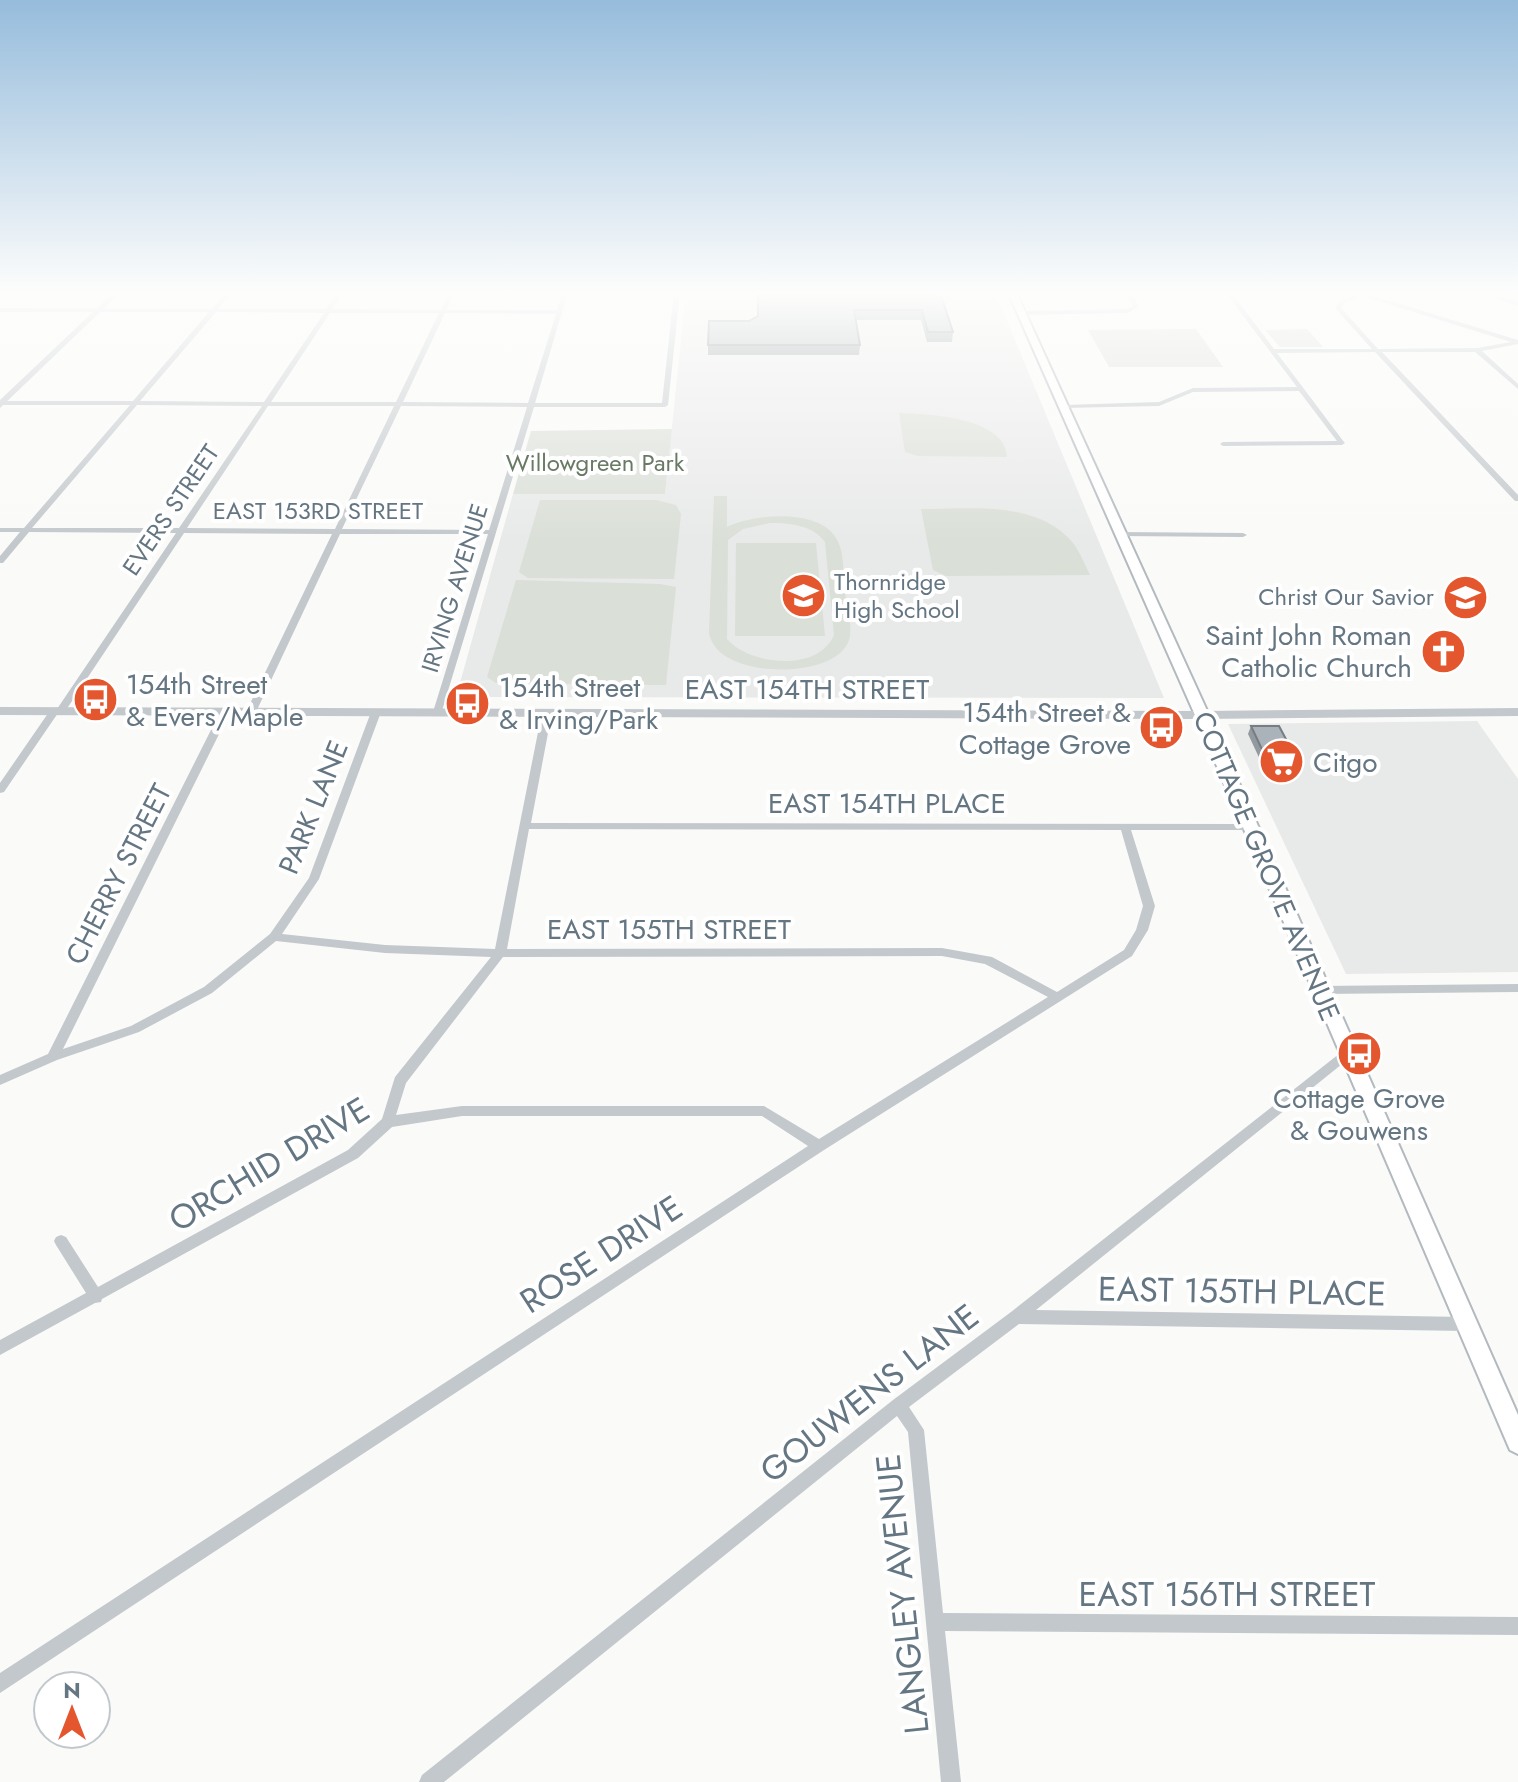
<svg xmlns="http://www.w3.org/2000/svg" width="1518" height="1782" font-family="Jost,sans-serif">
<rect width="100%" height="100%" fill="#fafaf8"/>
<!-- built -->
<g fill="#e8e9e9">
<polygon points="686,292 995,292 1164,698 456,697 513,494 665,494"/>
<polygon points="1477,721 1518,779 1518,972 1346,974 1228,724"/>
</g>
<!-- green -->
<g fill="#dadfd7" fill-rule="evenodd">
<polygon points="1196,329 1223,367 1109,367 1088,330"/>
<polygon points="1307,329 1323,347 1280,347 1265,330"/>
<path d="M 899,413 C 928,414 1005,417 1007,457 L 918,456 L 905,452 Z"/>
<polygon points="672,429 665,494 513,494 531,431"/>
<path d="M 714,496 L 727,496 L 727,527 C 754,514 818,508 836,538 C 845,552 843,575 845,592 C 847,606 853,627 849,640 C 839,670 779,673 755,667 C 735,663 713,654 709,633 ZM 770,523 C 790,523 813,525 825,542 L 834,635 C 818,673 749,665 727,639 L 728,540 L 743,529 Z"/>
<polygon points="540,500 656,500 676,505 681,514 674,579 528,578 519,572"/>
<path d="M 921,509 C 970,509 1038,500 1073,543 C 1080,552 1085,565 1090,575 L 946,576 L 933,570 Z"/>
<polygon points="736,543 816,543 825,636 735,636"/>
<polygon points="516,580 660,584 676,587 666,685 496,683 487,677"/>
</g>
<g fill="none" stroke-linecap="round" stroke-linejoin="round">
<defs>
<polygon id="secondary" points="1008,292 1016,292 1209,715 1518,1415 1518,1454 1510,1450 1195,715"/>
</defs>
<!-- secondary casing -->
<use href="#secondary" stroke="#b3babf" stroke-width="4"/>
<!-- minor -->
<g fill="#c3c8cc" fill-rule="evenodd">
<path d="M 227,292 L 233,292 L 218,309 L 326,309 L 338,292 L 344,292 L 332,309 L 441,310 L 449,292 L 455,292 L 446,310 L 557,310 L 562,292 L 568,292 L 535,403 L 662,403 L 674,292 L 680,292 L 668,405 L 665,407 L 534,407 L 441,714 L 435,714 L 433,712 L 488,534 L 340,534 L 256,712 L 251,715 L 246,712 L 332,534 L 184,533 L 64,713 L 58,713 L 4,792 L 0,793 L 0,783 L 51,709 L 57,709 L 176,533 L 29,532 L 3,563 L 0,563 L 0,556 L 20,532 L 0,532 L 0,528 L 24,528 L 130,405 L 0,405 L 0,401 L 133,401 L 209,312 L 0,312 L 0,308 L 212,309 ZM 216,312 L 324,313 L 264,402 L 140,401 ZM 330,313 L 439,313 L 396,402 L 271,402 ZM 445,313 L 556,314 L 528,403 L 403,402 ZM 137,405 L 262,406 L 179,528 L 32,528 ZM 268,406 L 394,406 L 335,529 L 187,528 ZM 401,406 L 527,407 L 489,530 L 342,529 Z"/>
<polygon points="1124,292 1130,292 1139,306 1128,313 1021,315 1018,313 1021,311 1127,309 1133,306"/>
<path d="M 1225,292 L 1231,292 L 1274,349 L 1372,349 L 1335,308 L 1340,301 L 1357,294 L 1352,292 L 1364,293 L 1518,340 L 1518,344 L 1482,351 L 1518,384 L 1518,389 L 1475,352 L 1382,352 L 1518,495 L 1518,501 L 1515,501 L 1375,352 L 1277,353 L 1344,442 L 1345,443 L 1342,445 L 1223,446 L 1220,444 L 1223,442 L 1337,441 L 1299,391 L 1193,392 L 1159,406 L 1062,408 L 1062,406 L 1064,405 L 1159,402 L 1193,388 L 1297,387 ZM 1362,296 L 1511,342 L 1477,348 L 1378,349 L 1341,308 L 1344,303 Z"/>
<polygon points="1117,532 1243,533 1247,535 1243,537 1120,536 1116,534"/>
<path d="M 225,709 L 230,712 L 63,1049 L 131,1026 L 204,987 L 270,934 L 309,878 L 371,712 L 376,709 L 381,712 L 319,879 L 282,934 L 385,945 L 495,949 L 542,712 L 547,709 L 552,712 L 531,823 L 1249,824 L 1254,827 L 1249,830 L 1131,830 L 1155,906 L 1148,930 L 1132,956 L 824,1150 L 0,1693 L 0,1673 L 808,1146 L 762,1116 L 462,1116 L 392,1127 L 358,1158 L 102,1299 L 101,1302 L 95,1303 L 0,1355 L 0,1340 L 86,1293 L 56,1245 L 54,1241 L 56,1237 L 61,1235 L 66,1237 L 98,1287 L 348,1150 L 382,1119 L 395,1077 L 491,957 L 385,953 L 276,941 L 212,993 L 139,1032 L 57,1060 L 0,1085 L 0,1075 L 48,1054 L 220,712 ZM 529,829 L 1121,830 L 1143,906 L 1136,930 L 1124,950 L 1057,992 L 992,957 L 942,948 L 507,949 ZM 942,956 L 985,964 L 1048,997 L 819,1139 L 764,1106 L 462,1106 L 396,1115 L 406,1083 L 503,957 Z"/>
<polygon points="1518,984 1518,992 1320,994 1316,993 1314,990 1316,987 1320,986"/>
<polygon points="1348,1048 1352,1050 1354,1053 1352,1056 1036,1310 1466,1317 1471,1319 1473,1324 1471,1329 1466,1331 1019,1324 909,1407 924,1430 943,1613 1518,1617 1518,1635 945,1631 961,1782 941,1782 908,1432 897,1416 444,1782 419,1782 422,1775 893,1400 1011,1312 1344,1050"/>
</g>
<!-- tertiary -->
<g fill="#c3c8cc" fill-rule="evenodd">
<polygon points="114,292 121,292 0,408 0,400"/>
<polygon points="1475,292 1486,292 1518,302 1518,306"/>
<polygon points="0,707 1202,711 1518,708 1518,716 1202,719 0,715"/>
</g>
<!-- secondary -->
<use href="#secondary" fill="#fff" fill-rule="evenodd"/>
</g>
<!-- wall -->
<g fill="#929a9f">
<polygon points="940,292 953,332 952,342 927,342 921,320 855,320 860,345 859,355 708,355 708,345 758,316"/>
<polygon points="1251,726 1296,758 1293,767 1263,766 1248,734"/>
</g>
<!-- building -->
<g fill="#aab3b9" stroke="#777d82" stroke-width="2">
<polygon points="758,292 940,292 953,332 928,332 922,310 854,310 860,345 708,345 709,321 749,321 758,316"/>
<polygon points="1251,726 1279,726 1296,758 1266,758"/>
</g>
<!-- sky -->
<linearGradient id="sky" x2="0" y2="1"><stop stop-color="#96bcdc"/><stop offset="0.54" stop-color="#fdfdfc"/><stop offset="1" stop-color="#fdfdfc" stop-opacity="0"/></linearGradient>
<rect width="1518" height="542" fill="url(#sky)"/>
<!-- icons -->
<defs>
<symbol id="school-disc" viewBox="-11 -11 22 22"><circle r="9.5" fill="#e4572e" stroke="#fff"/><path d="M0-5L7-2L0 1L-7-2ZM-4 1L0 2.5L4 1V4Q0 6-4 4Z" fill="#fff"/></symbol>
<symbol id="church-disc" viewBox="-11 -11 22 22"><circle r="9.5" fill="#e4572e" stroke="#fff"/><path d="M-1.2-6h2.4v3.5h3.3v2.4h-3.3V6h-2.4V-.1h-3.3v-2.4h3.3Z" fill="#fff"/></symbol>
<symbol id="bus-disc" viewBox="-11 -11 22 22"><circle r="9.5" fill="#e4572e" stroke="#fff"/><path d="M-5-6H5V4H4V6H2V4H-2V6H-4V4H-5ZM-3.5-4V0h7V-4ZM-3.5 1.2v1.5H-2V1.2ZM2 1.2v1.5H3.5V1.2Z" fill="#fff"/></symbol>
<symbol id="supermarket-disc" viewBox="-11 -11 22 22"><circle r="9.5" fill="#e4572e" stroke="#fff"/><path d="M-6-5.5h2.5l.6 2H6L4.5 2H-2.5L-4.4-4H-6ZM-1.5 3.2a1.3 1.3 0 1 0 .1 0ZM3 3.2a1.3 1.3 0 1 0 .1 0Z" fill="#fff"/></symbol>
</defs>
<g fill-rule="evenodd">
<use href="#school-disc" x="778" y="570" width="51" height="51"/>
<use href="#school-disc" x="1440" y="572" width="51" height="51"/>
<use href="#church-disc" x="1418" y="626" width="51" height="51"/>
<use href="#bus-disc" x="70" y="674" width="51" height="51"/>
<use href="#bus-disc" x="442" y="678" width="51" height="51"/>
<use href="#bus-disc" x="1136" y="702" width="51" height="51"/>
<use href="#supermarket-disc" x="1256" y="736" width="51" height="51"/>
<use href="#bus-disc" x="1334" y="1028" width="51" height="51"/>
</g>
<g text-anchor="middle" stroke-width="8" stroke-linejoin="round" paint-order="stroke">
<!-- far-park labels -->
<g font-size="24" fill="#687a64" stroke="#fff">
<text x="595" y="471">Willowgreen Park</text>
</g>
<!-- far-street labels -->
<g font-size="24" fill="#657683" stroke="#fff">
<text transform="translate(171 510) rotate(-56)" y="8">EVERS STREET</text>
<text x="318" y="519">EAST 153RD STREET</text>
<text transform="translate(455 588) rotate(-73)" y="8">IRVING AVENUE</text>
</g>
<!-- far-poi labels -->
<g font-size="24" fill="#657683" stroke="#fff" text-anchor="start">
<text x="834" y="590">Thornridge<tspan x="834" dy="28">High School</tspan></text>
<text x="1434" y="605" text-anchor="end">Christ Our Savior</text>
</g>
<!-- poi labels -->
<g font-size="28" fill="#657683" stroke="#fff" text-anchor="start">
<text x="1412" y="645" text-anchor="end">Saint John Roman<tspan x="1412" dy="32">Catholic Church</tspan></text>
<text x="126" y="694">154th Street<tspan x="126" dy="32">&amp; Evers/Maple</tspan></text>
<text x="499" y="697">154th Street<tspan x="499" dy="32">&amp; Irving/Park</tspan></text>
<text x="1131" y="722" text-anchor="end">154th Street &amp;<tspan x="1131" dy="32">Cottage Grove</tspan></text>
<text x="1313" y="772">Citgo</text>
<text x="1359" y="1108" text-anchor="middle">Cottage Grove<tspan x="1359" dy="32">&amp; Gouwens</tspan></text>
</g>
<!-- street labels -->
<g font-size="28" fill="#657683" stroke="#fff">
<text x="807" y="699">EAST 154TH STREET</text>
<text x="887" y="813">EAST 154TH PLACE</text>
<text transform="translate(313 807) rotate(-68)" y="10">PARK LANE</text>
<text transform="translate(1267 866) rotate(67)" y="10">COTTAGE GROVE AVENUE</text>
<text transform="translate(118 874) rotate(-63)" y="10">CHERRY STREET</text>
<text x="669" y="939">EAST 155TH STREET</text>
</g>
<!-- near-street labels -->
<g font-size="34" fill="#657683" stroke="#fff">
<text transform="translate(269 1164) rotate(-31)" y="12">ORCHID DRIVE</text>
<text transform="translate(601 1254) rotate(-33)" y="12">ROSE DRIVE</text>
<text transform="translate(1242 1291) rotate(1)" y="12">EAST 155TH PLACE</text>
<text transform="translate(869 1393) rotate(-38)" y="12">GOUWENS LANE</text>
<text transform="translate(902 1594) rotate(-96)" y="12">LANGLEY AVENUE</text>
<text x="1227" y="1606">EAST 156TH STREET</text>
</g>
</g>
<!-- north arrow -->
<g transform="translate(72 1710)"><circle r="38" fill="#ffffff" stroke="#c1c8cd" stroke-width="2"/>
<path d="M0-6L14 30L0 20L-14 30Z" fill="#e4572e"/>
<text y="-12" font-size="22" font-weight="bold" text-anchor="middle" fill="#657683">N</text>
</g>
</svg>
